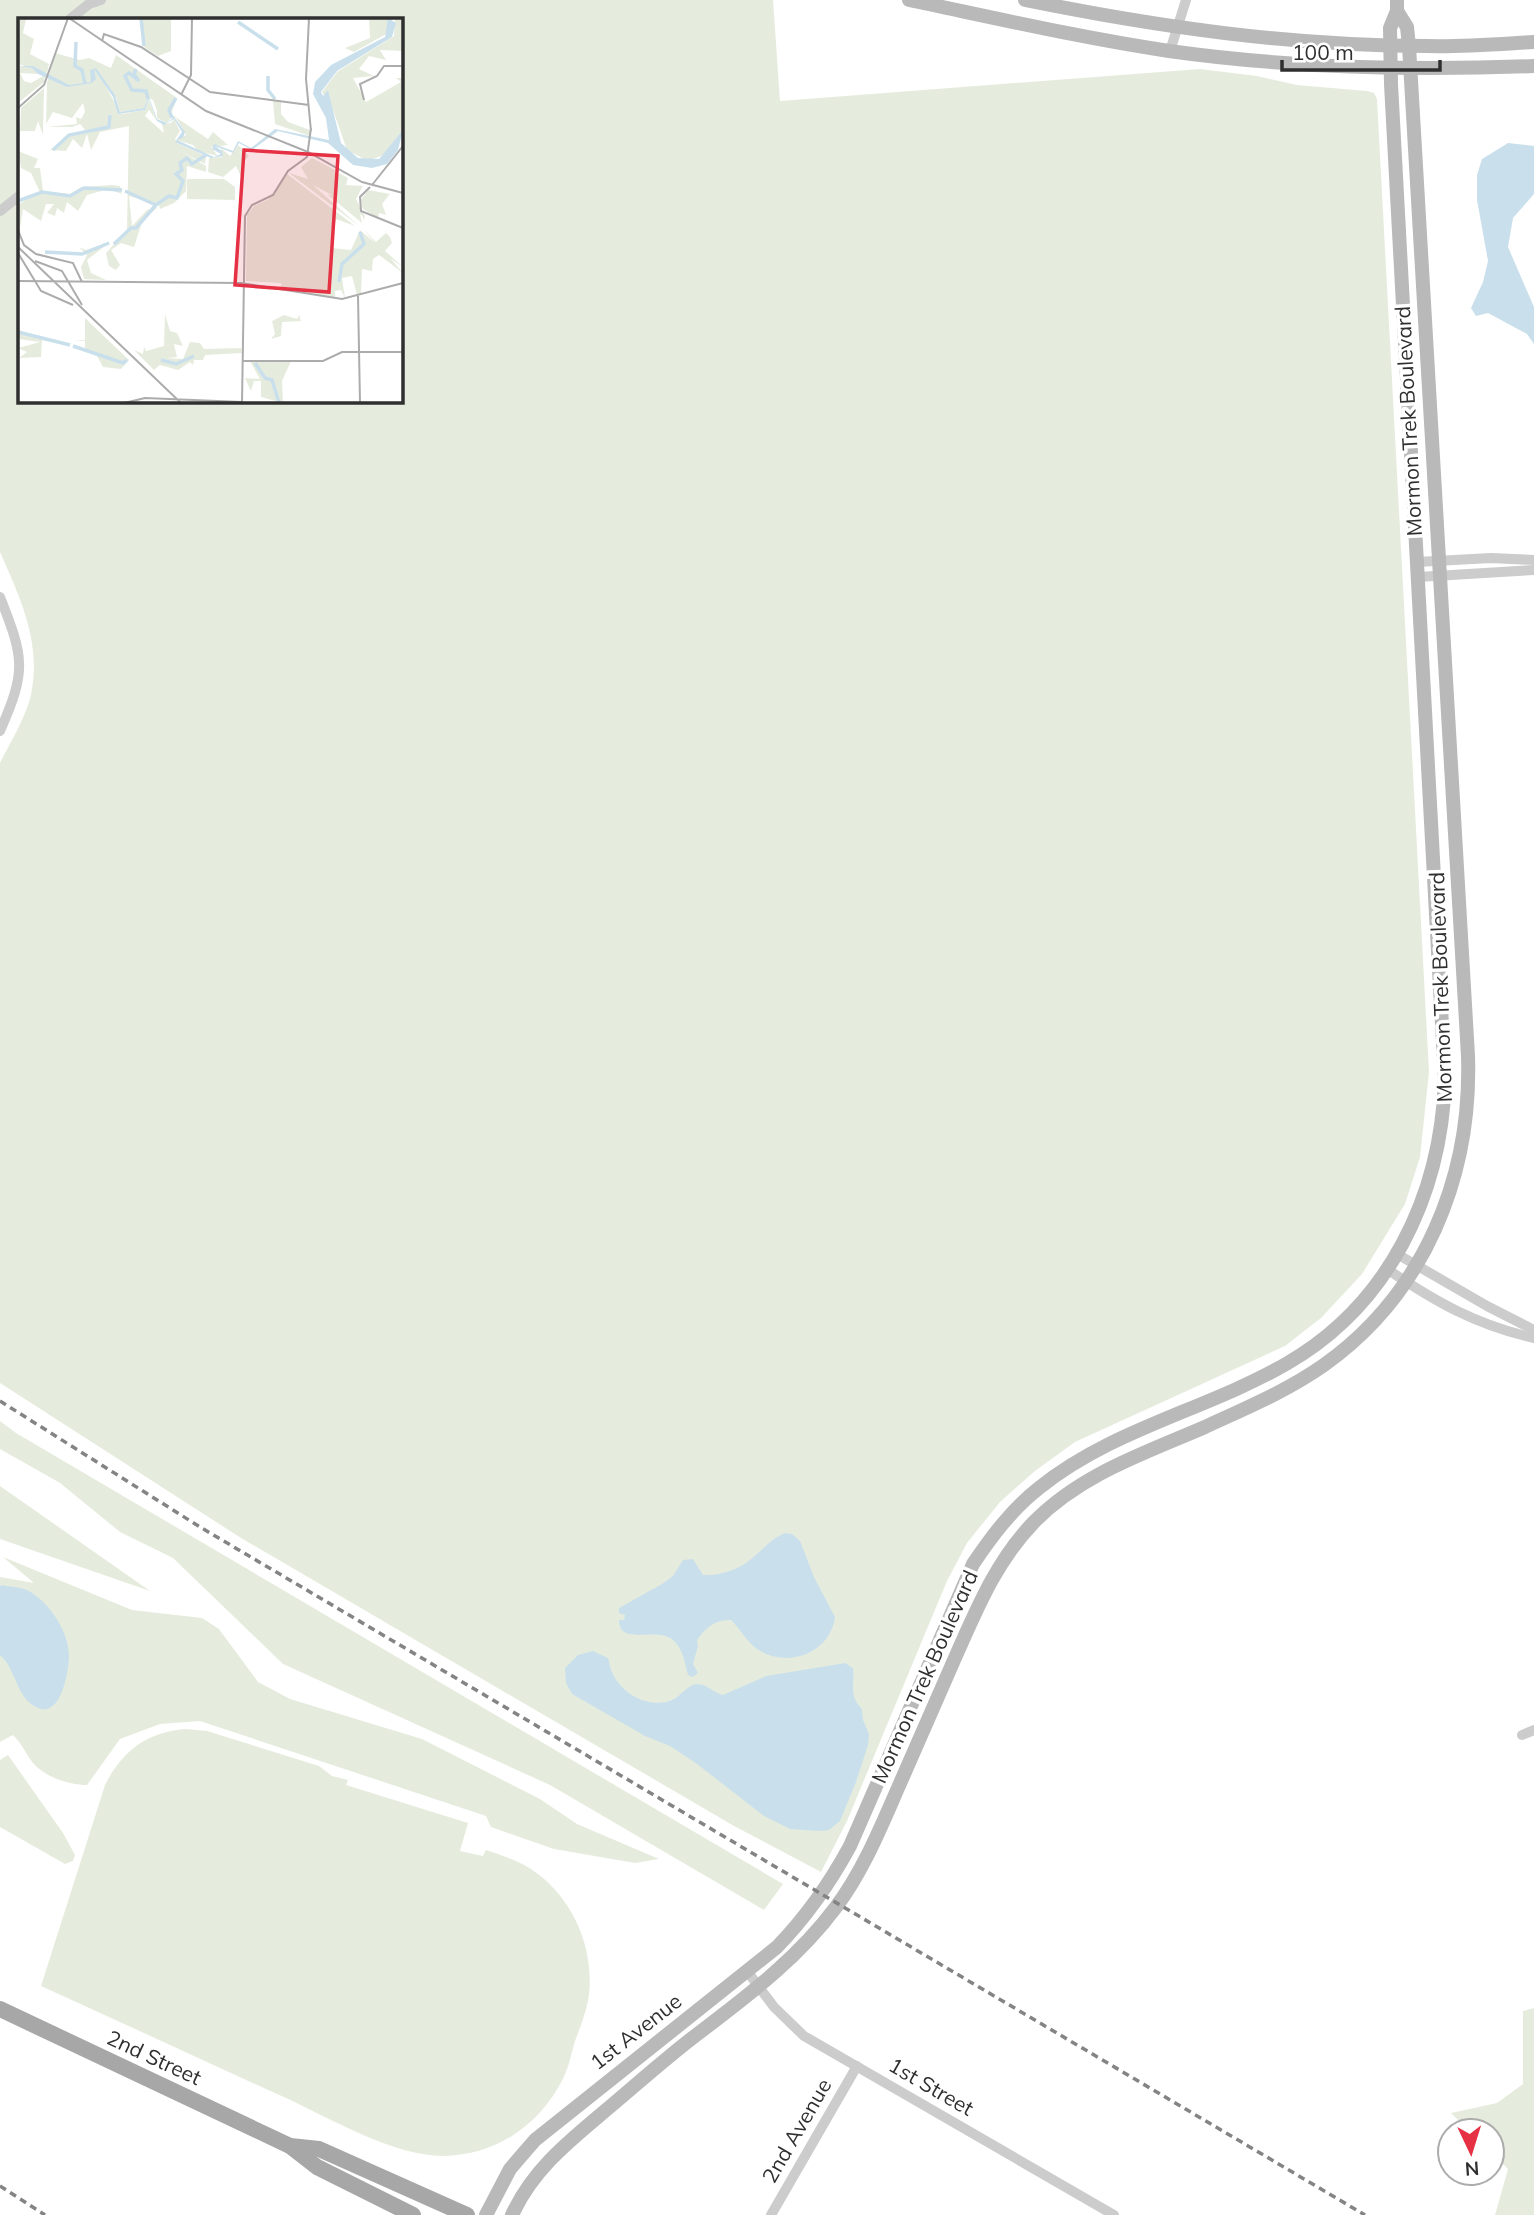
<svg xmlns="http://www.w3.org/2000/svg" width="1534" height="2215" font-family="Mulish,sans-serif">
<rect width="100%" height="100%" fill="#fff"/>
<!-- green -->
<g fill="#e6ecdd" fill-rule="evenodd">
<path d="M 0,0 L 773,0 L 780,101 L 1200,69 L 1257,76 L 1297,85 L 1367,91 L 1374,93 L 1377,99 L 1429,1072 L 1420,1157 L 1405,1204 L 1362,1274 L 1321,1318 L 1285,1346 L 1075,1442 L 1035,1471 L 1000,1502 L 967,1543 L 947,1581 L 847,1821 L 821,1872 L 734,1826 L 241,1538 L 0,1383 L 0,763 C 10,743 24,720 30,699 C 43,645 21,600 0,552 ZM 19,19 L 401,19 L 401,401 L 19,401 Z"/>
<polygon points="0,1421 16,1433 783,1884 764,1910 550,1785 283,1664 173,1558 120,1532 60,1483 0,1449"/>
<polygon points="0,1486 150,1591 0,1539"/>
<path d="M 3,1557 L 132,1610 L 202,1618 L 219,1629 L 258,1682 L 290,1699 L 422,1739 L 540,1799 L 577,1824 L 659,1859 L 635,1863 L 554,1849 L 491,1827 L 486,1816 L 200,1721 L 160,1724 L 120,1739 L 87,1785 C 68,1785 41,1776 30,1759 C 24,1750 21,1743 13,1735 L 0,1742 L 0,1577 L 34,1583 Z"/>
<path d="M 187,1729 L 207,1731 L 319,1766 L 332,1776 L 348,1780 L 346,1785 L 468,1823 L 460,1851 L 483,1856 L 486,1850 C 504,1856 523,1862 538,1874 C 576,1903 596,1954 588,2001 C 585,2015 580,2028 575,2041 C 572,2051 570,2062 566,2072 C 545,2121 498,2156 443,2156 C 394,2156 331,2119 286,2098 C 204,2061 123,2023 41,1986 L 105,1785 C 122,1751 148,1731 187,1729 Z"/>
<polygon points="8,1755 63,1833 75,1855 73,1861 65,1864 0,1827 0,1760"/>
<polygon points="1534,2008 1534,2215 1495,2215 1508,2169 1492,2154 1492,2131 1469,2131 1451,2113 1497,2103 1523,2084 1523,2011"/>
</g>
<!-- water -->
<g fill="#c9e0ec">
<polygon points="1508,143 1534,146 1534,194 1513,218 1508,247 1534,307 1534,344 1527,334 1488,313 1476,316 1471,308 1483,282 1488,261 1477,200 1477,175 1482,159"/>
<path d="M 785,1533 L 792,1534 L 800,1541 L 814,1577 L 835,1617 C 830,1654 787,1669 757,1649 C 747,1642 740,1629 731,1620 C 716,1619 705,1628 697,1640 L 698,1646 L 693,1664 L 698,1673 L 693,1677 L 688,1675 C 685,1663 683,1649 673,1640 C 657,1626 619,1647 619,1620 L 624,1620 L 625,1615 L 619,1613 L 619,1608 L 662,1584 L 673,1576 L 683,1560 L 693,1559 L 703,1575 C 724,1576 743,1568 758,1553 C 767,1545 773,1538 785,1533 Z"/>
<path d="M 2,1585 C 10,1587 22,1587 29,1591 C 50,1603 70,1633 69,1658 C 68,1675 60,1720 36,1707 C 15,1696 17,1670 0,1655 L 0,1586 Z"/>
<path d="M 593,1651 L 608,1658 C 610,1664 610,1669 613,1674 C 623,1696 653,1710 674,1699 C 683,1694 688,1684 698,1684 C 707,1684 714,1693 723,1695 L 766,1676 L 845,1663 L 853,1668 C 855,1685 848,1695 862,1709 L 863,1720 L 869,1734 L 868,1745 L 856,1782 L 840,1821 L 829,1830 L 819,1831 L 790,1829 L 764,1816 L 697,1764 L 670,1746 L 645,1736 L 572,1694 L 566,1683 L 565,1668 L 578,1655 Z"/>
</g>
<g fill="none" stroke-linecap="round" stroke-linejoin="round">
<!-- street -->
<g stroke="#ccc" stroke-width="10">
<polyline points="70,19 89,4 101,0"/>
<polyline points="1170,51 1186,0"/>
<polyline points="0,211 19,196"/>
<polyline points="1417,562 1491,558 1534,560"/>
<polyline points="1418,577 1534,570"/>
<path d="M 0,597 C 24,658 27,670 0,731"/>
<polyline points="1397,1254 1487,1306 1534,1330"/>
<path d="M 1387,1269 C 1436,1302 1476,1325 1534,1338"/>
<polyline points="1522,1735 1534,1730"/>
<polyline points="747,1971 774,2007 804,2036 1114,2215"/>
<polyline points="771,2215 857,2066"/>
</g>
<!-- secondary -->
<g stroke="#b9b9b9" stroke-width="14">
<path d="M 909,0 C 995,18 1082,38 1169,51 C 1291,68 1412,71 1534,66"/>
<path d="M 1025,0 C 1158,27 1291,46 1427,46 C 1463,47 1499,44 1534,42"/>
<path d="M 486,2215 L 510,2169 L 535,2140 L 777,1947 C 807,1916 830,1883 850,1846 L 973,1564 C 992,1536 1012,1509 1039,1488 C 1112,1429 1206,1410 1286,1364 C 1389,1305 1441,1196 1445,1080 L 1391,84 L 1390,28 L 1397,11 L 1397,0"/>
<path d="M 512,2215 C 534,2167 573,2138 612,2105 C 638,2083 664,2060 691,2039 C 743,1999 796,1961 836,1907 C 863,1871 880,1829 898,1788 C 918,1742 938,1696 958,1651 C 979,1604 998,1559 1034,1522 C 1081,1474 1145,1453 1205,1427 C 1246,1408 1287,1391 1324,1365 C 1424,1294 1472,1177 1468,1056 L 1409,46 L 1407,27 L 1397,11"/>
</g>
<!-- primary -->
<g stroke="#a7a7a7" stroke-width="16">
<polyline points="0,2009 290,2146 317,2167 413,2215"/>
<polyline points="290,2146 319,2149 467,2215"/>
</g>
<!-- rail -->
<g stroke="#848484" stroke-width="3.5" stroke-dasharray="7 5" stroke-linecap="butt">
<polyline points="0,1401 200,1527 1365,2215"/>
<polyline points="0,2186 45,2215"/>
</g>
</g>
<g text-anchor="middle" stroke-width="7" stroke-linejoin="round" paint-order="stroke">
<!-- street labels -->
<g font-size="21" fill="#2f2f2f" stroke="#fff">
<text transform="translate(1409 421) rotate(-93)" y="7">Mormon Trek Boulevard</text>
<text transform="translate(1441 987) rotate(-92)" y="7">Mormon Trek Boulevard</text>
<text transform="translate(925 1677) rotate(-66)" y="7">Mormon Trek Boulevard</text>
<text transform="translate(636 2032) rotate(-38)" y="7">1st Avenue</text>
<text transform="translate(154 2058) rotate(25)" y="7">2nd Street</text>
<text transform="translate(931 2087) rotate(30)" y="7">1st Street</text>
<text transform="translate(797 2131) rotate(-60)" y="7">2nd Avenue</text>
</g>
</g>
<!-- overview -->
<g transform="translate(18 18)">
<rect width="385" height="385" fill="#fff"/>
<path d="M 124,0 L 153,0 L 153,33 L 140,38 L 126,29 ZM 351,0 L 370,0 L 370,15 L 336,34 L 327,30 L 352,20 ZM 377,0 L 385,0 L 385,33 L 362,32 L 368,42 L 351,38 L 341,51 L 356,58 L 335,60 L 348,84 L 383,64 L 378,60 L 384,60 L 385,51 L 385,112 L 368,136 L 350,143 L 329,132 L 315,92 L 304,74 L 319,54 L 376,18 ZM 8,1 L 5,15 L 16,21 L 12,36 L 31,46 L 29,55 L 0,46 L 0,9 L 1,2 ZM 37,35 L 62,42 L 71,40 L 93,50 L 98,37 L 159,80 L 153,96 L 190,121 L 195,114 L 210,127 L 193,129 L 200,138 L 180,133 L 175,127 L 158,122 L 168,117 L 158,100 L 153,100 L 149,105 L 139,100 L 139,93 L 135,82 L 131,80 L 126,90 L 102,94 L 98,79 L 87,67 L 103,96 L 127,92 L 131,82 L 139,103 L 131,92 L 127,98 L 146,115 L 144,106 L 153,105 L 156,101 L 162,113 L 157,121 L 159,125 L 188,138 L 187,146 L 162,133 L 188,148 L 188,154 L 169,148 L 168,173 L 156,185 L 142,191 L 141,187 L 111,178 L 114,208 L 129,192 L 140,189 L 125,201 L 116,229 L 103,225 L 93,232 L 102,247 L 98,252 L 91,248 L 88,235 L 109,212 L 111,108 L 82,114 L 73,132 L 69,116 L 64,130 L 55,121 L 48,133 L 32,132 L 54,115 L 68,113 L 62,106 L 54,109 L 29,109 L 59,106 L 58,99 L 63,101 L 67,94 L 65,85 L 54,100 L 35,94 L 28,106 L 29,65 ZM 0,48 L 14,50 L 21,56 L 2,55 L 6,63 L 13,65 L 27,57 L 26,64 L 0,85 ZM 26,70 L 25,117 L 20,103 L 17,113 L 2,113 L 3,90 ZM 255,83 L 263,84 L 263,96 L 270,104 L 292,112 L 292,118 L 257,106 ZM 220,127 L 231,138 L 224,145 L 224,161 L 218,148 L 205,159 L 190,154 L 191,140 L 204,139 L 203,130 L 212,138 ZM 0,133 L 20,141 L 16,150 L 22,150 L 25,173 L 52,176 L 63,169 L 94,167 L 102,168 L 104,176 L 90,171 L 69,177 L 60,193 L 49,184 L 46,195 L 39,190 L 37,198 L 29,195 L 36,186 L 28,186 L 23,203 L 5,191 L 2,210 L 1,186 L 22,174 L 13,155 L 3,150 ZM 294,140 L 317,152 L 318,162 L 321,155 L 330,160 L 328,167 L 345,168 L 338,181 L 347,198 L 345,203 L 345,198 L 342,196 L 344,205 L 309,176 L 316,178 L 295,167 L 341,208 L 271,155 L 290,161 L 283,149 ZM 269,156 L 337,208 L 318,201 L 312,233 L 314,248 L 314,230 L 333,232 L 342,212 L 357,225 L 344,210 L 358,224 L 368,215 L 372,219 L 374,225 L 367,233 L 385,249 L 373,241 L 385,255 L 361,237 L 355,241 L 354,253 L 344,251 L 343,276 L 339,277 L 334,258 L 324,260 L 327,280 L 323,272 L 317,273 L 317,280 L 264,271 L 263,265 L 228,263 L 229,197 L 236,188 L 251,181 ZM 169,161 L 206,161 L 217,169 L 217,182 L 169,181 ZM 350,172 L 372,176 L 364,186 L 368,197 L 361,195 L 360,200 L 345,191 L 342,183 ZM 92,224 L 69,242 L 73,255 L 88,262 L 66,261 L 63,249 L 69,237 L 61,229 L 68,232 ZM 147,296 L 152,313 L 159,315 L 165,328 L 156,326 L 159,339 L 149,340 L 165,341 L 172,324 L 182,325 L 186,331 L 223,330 L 224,335 L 187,337 L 185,342 L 176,342 L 175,347 L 172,344 L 160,352 L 142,347 L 136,352 L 116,332 L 125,336 L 126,329 L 128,333 L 146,328 ZM 281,297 L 283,303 L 264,304 L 263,318 L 253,321 L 257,316 L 254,303 L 266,297 L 279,301 ZM 67,300 L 111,342 L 103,351 L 85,349 L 78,336 L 61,331 L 67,330 L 67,323 L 56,322 L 67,322 ZM 0,314 L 9,315 L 44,326 L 24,322 L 23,339 L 1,340 L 9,334 L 0,330 L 22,324 L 0,321 ZM 232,343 L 273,343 L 264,363 L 265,385 L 243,379 L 243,363 L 236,363 L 233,373 L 227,360 L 242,361 Z" fill="#e6ecdd"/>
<path d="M 370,0 L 378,5 L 374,19 L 319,53 L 303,74 L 305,78 L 310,72 L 323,125 L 340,140 L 361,141 L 385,112 L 380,132 L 369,146 L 354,150 L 335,147 L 310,125 L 260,113 L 234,132 L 221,125 L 215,135 L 197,128 L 204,133 L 205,138 L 193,140 L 157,124 L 164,114 L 156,101 L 146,107 L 139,103 L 131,81 L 127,92 L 100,96 L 95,79 L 76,51 L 78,61 L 74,65 L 49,69 L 20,56 L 14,50 L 0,48 L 15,48 L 51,67 L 73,64 L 72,52 L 78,50 L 97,77 L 102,94 L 126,90 L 131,79 L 139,101 L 149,105 L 156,99 L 167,114 L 165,120 L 159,122 L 196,139 L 203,136 L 194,131 L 196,126 L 215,133 L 220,123 L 233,130 L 257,111 L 311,122 L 308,100 L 295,76 L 297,64 L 313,47 L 367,19 Z" fill="#c9e0ec"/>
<path fill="none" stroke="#c9e0ec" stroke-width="3.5" d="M 123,0 L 126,28M 220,4 L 260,31M 58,24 L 57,48 L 64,52 L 67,66M 118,51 L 116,56 L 121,63 L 111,55 L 107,58 L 114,72 L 128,73 L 130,81M 250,58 L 250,72 L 257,81M 154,100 L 151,92 L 158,80M 35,132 L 51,117 L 91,109 L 92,97M 107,173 L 138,187 L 151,178 L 159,180 L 165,163 L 158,156 L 164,152 L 162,145 L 169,140 L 174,146 L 188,137M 0,183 L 24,174 L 52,178 L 66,170 L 104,172M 96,226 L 113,210 L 118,210 L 137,188M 27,234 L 64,236 L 91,225M 321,264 L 324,246 L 346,226 L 342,214M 0,314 L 52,327M 55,328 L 105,345 L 109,342M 143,342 L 158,346 L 176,338M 237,345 L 247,360 L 254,362 L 261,385"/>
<path fill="none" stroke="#acacac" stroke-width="2" d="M 51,0 L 188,93 L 290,134 L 344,164 L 385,175M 291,0 L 288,61 L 293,113M 84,23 L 86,16 L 123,29 L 192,74 L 291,87M 163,77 L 173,57 L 174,0M 346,82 L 342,66 L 359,58 L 366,48 L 385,48M 0,90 L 26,67 L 50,0M 354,167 L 385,128M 352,169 L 342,179 L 343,193 L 385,210M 0,212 L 6,227 L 18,236 L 55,245 L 64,264M 0,229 L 163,385M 0,235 L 23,273 L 55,287M 17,243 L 44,253 L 64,287M 0,263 L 223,265 L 324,281 L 385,265M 340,278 L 342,385M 224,343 L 305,343 L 324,334 L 385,334M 106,385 L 127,380 L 224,384M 224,385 L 227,198 L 234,187 L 255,177 L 270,153 L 289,139 L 293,110"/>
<path fill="#e63145" fill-opacity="0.15" stroke="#e63145" stroke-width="3.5" d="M 226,132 L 320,138 L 311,274 L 217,267 Z"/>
<rect width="385" height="385" fill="none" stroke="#2f2f2f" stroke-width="3.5"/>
</g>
<!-- north arrow -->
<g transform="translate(1471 2152) rotate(176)"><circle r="33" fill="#ffffff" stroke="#acacac" stroke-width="2"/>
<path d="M0-5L12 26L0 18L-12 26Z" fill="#e63145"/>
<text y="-10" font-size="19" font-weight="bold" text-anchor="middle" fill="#2f2f2f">N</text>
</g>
<!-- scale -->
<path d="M1282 60v10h158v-10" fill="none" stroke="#2f2f2f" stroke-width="3.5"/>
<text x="1292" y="60" font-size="21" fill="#2f2f2f" stroke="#ffffff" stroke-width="5" paint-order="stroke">100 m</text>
</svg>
